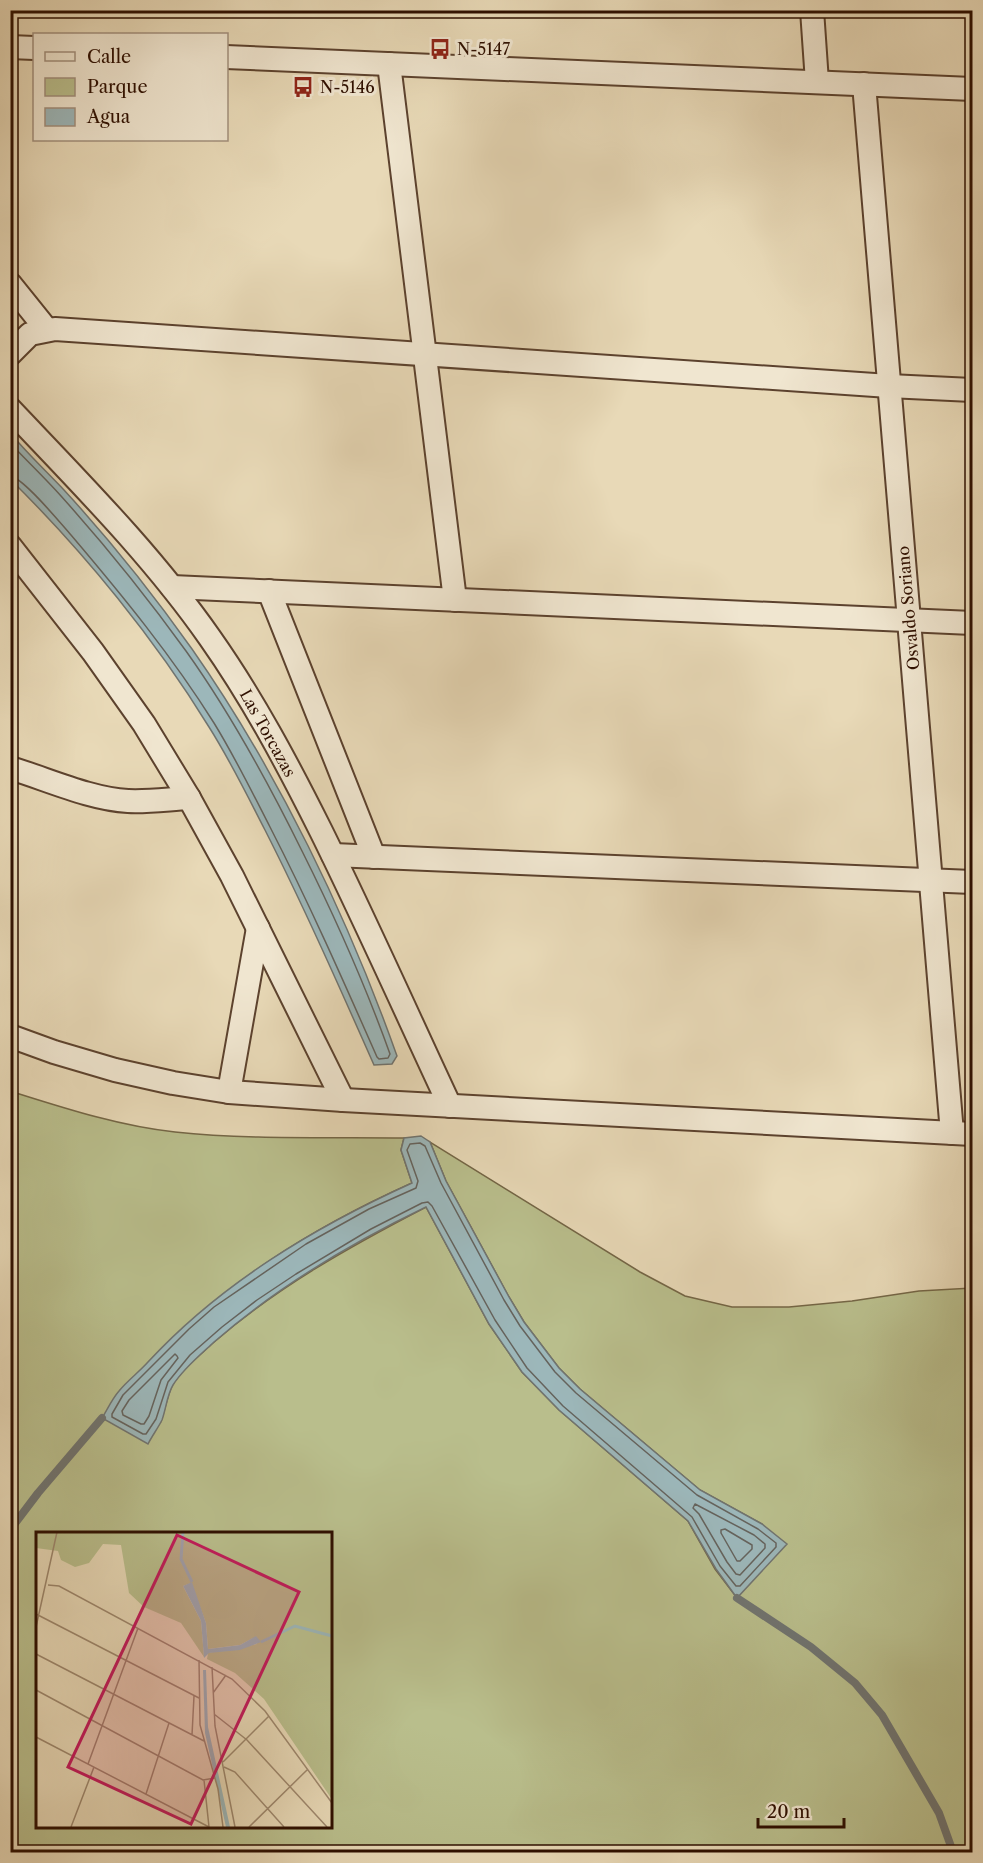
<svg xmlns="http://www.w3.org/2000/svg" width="983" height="1863" font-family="'Libre Caslon Text',serif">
<rect width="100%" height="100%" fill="#e8d9b7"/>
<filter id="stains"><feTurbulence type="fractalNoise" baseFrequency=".00333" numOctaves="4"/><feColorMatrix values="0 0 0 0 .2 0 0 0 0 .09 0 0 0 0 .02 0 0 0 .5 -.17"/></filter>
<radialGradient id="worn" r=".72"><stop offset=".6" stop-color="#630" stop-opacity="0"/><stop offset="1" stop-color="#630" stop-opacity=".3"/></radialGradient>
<!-- green -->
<path fill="#b9be8c" stroke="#746646" stroke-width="1.5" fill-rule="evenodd" d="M 10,1091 C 64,1108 119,1126 175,1132 C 250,1140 328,1137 404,1138 L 401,1150 L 412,1183 C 309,1229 218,1287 141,1370 L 161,1421 C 165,1410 167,1397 172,1386 C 180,1371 200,1355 213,1343 C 277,1287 351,1246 426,1207 L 489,1324 L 522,1372 L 559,1410 L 688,1521 L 715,1569 L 737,1598 L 762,1524 L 700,1490 L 580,1389 L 559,1368 L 524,1322 L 509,1297 L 446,1181 L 430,1142 L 640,1272 L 685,1296 L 732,1307 L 789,1307 L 852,1301 L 919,1291 L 972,1288 L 972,1852 L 11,1852 ZM 38,1533 L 330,1533 L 330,1826 L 38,1826 Z"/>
<!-- water -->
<g fill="#9cb7ba" stroke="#707470" stroke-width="1.5">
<path d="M 11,434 C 28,454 46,471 64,490 C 110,540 153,594 192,649 C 278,772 347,915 397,1056 L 392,1064 L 374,1065 C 339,986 304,907 265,830 C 247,795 230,760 209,727 C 155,639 84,552 11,480 Z"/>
<path d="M 421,1136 L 430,1142 L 446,1181 L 509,1297 L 524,1322 L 559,1368 L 580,1389 L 700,1490 L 762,1524 L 787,1544 L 737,1598 L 716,1569 L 688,1521 L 559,1410 L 522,1372 L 489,1324 L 426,1207 C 351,1243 277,1287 214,1342 C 200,1355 183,1369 173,1385 C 167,1395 166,1409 162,1420 C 158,1428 152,1436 148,1444 L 102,1418 C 107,1410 112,1399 119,1391 C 127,1381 139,1372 148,1362 C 221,1283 315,1227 412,1183 L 401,1150 L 404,1138 Z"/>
</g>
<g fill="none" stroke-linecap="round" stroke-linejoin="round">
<!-- shore -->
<g stroke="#65635d" stroke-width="1.5">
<path d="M 10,443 C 27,461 45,478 61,496 C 105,545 147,597 186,651 C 231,714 268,782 302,851 C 335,917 365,984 390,1054 L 388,1058 L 379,1059 L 377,1057 C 343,980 309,903 270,827 C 252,792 235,757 214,723 C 172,656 122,595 71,535 C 61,524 23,477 10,476"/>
<polygon points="420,1143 425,1146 441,1183 504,1300 520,1326 555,1372 576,1393 697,1495 758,1529 776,1543 776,1547 740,1586 736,1586 720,1566 692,1517 563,1406 527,1368 495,1320 432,1206 428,1202 422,1203 371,1229 296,1274 257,1300 222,1327 190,1355 168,1382 156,1419 146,1434 143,1434 112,1417 112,1414 123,1395 189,1329 214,1307 306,1244 369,1209 416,1188 418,1181 407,1150 410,1144"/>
<polygon points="175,1354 177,1356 178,1358 161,1380 149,1416 144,1424 141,1424 123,1415 122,1411 129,1400"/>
<polygon points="695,1504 754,1535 765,1544 765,1548 740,1575 736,1574 727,1562 699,1514 693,1508"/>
<polygon points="725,1529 752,1545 752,1549 740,1561 737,1561 721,1533 721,1530"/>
</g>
<!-- stream -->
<g stroke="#707470" stroke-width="8">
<polyline points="10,1530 38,1493 102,1418"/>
<polyline points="737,1598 811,1647 855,1683 882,1715 939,1813 953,1852"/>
</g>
<defs>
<g id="street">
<polyline points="812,10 817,82"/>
<polyline points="10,47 34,48"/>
<polyline points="226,57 972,89"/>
<polyline points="389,64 455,600"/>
<polyline points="864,84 952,1133"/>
<polyline points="10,284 47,330"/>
<polyline points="10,354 30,334 55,329 889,386 972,390"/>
<path d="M 10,409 C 80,483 152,555 210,638 C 253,699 288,765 321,831 C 366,922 407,1014 450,1106"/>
<polyline points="10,546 93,652 144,724 189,798 232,876 343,1100"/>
<polyline points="172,587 972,623"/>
<polyline points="269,591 374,857"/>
<path d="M 10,768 C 47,779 90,799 128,801 C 149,802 169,799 189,798"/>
<polyline points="333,855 972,882"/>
<polyline points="10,1036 54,1052 115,1070 173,1083 229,1092 343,1100 972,1134"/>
<polyline points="229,1092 258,928"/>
</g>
</defs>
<!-- street casing -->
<use href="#street" stroke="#5c422e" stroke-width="26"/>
<!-- street -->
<use href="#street" stroke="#f0e6d0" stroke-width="22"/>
</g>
<!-- icons -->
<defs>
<symbol id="bus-bare" viewBox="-9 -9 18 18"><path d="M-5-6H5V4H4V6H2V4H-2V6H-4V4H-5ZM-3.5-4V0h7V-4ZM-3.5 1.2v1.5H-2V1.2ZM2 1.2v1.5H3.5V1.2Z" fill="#8f2418" stroke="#f0e6d0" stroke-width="2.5" paint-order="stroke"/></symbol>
</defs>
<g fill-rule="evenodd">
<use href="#bus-bare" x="425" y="34" width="30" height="30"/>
<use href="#bus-bare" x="288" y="72" width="30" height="30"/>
</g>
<g text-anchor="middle" stroke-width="6" stroke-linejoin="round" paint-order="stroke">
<!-- poi labels -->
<g font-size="16" fill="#2e0f00" stroke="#f0e6d0" text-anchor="start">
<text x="457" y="55">N-5147</text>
<text x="320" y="93">N-5146</text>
</g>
<!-- street labels -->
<g font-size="16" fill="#2e0f00" stroke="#f0e6d0">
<text transform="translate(908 608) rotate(-95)" y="6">Osvaldo Soriano</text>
<text transform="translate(268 733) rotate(61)" y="6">Las Torcazas</text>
</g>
</g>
<!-- overview -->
<g transform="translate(36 1532)">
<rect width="296" height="296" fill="#e8d9b7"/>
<path d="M 0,0 L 295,0 L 295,266 L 228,167 L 199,141 L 171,127 L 172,121 L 221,112 L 217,106 L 204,113 L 172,117 L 170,91 L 155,51 L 147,54 L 165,89 L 168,125 L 145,91 L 108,75 L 93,61 L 85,13 L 67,12 L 53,31 L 39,35 L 25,28 L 22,19 L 0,16 Z" fill="#b9be8c"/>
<path d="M 156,50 L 170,91 L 172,117 L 204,113 L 220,104 L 225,110 L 204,118 L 173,121 L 168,126 L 165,89 L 147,54 ZM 167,138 L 170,138 L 172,195 L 194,295 L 190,295 L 169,201 Z" fill="#9cb7ba"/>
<path fill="none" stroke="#9cb7ba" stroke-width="3" d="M 147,0 L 145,27 L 156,50M 225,110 L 259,94 L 296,104"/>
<path fill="none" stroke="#9e886e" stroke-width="1.5" d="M 12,53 L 23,54 L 196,147 L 229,179 L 296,271M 0,82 L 163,166M 0,95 L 21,0M 0,122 L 168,209M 163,128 L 164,193 L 182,257 L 187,295M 176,135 L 179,194 L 199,295M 0,158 L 167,248 L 179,246M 177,161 L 190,143M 178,182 L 211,208 L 291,295M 156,203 L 158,164M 0,205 L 173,295M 187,230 L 233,184M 52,232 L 102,96M 188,235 L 199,240 L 248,295M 168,248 L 173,295M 110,262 L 133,191M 35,295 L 58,235M 213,295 L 271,238"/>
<path fill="#c2185b" fill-opacity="0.15" stroke="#c2185b" stroke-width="3" d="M 141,3 L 263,60 L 155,292 L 32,235 Z"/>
<rect width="296" height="296" fill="none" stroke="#2e0f00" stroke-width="3"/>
</g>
<!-- margin -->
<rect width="983" height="1863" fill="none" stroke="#e8d9b7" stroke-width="36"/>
<rect x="12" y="12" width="959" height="1839" fill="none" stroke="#2e0f00" stroke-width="3"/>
<rect x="18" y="18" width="947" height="1827" fill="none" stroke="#2e0f00" stroke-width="1.5"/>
<!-- legend -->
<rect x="33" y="33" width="195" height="108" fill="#f0e6d0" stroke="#a2907d" stroke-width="1.5"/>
<rect x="45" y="52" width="30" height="9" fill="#f0e6d0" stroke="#a2907d" stroke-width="1.5"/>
<text x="87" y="63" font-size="18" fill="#2e0f00">Calle</text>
<rect x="45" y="78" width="30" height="18" fill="#b9be8c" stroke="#a2907d" stroke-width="1.5"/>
<text x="87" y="93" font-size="18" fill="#2e0f00">Parque</text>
<rect x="45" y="108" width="30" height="18" fill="#9cb7ba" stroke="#a2907d" stroke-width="1.5"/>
<text x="87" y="123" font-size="18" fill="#2e0f00">Agua</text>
<!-- scale -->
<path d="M758 1818v9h86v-9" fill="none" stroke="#2e0f00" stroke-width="3"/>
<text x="767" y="1818" font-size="18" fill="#2e0f00" stroke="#f0e6d0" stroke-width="4.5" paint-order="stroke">20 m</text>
<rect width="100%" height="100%" filter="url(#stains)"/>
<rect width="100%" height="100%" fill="url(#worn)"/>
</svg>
